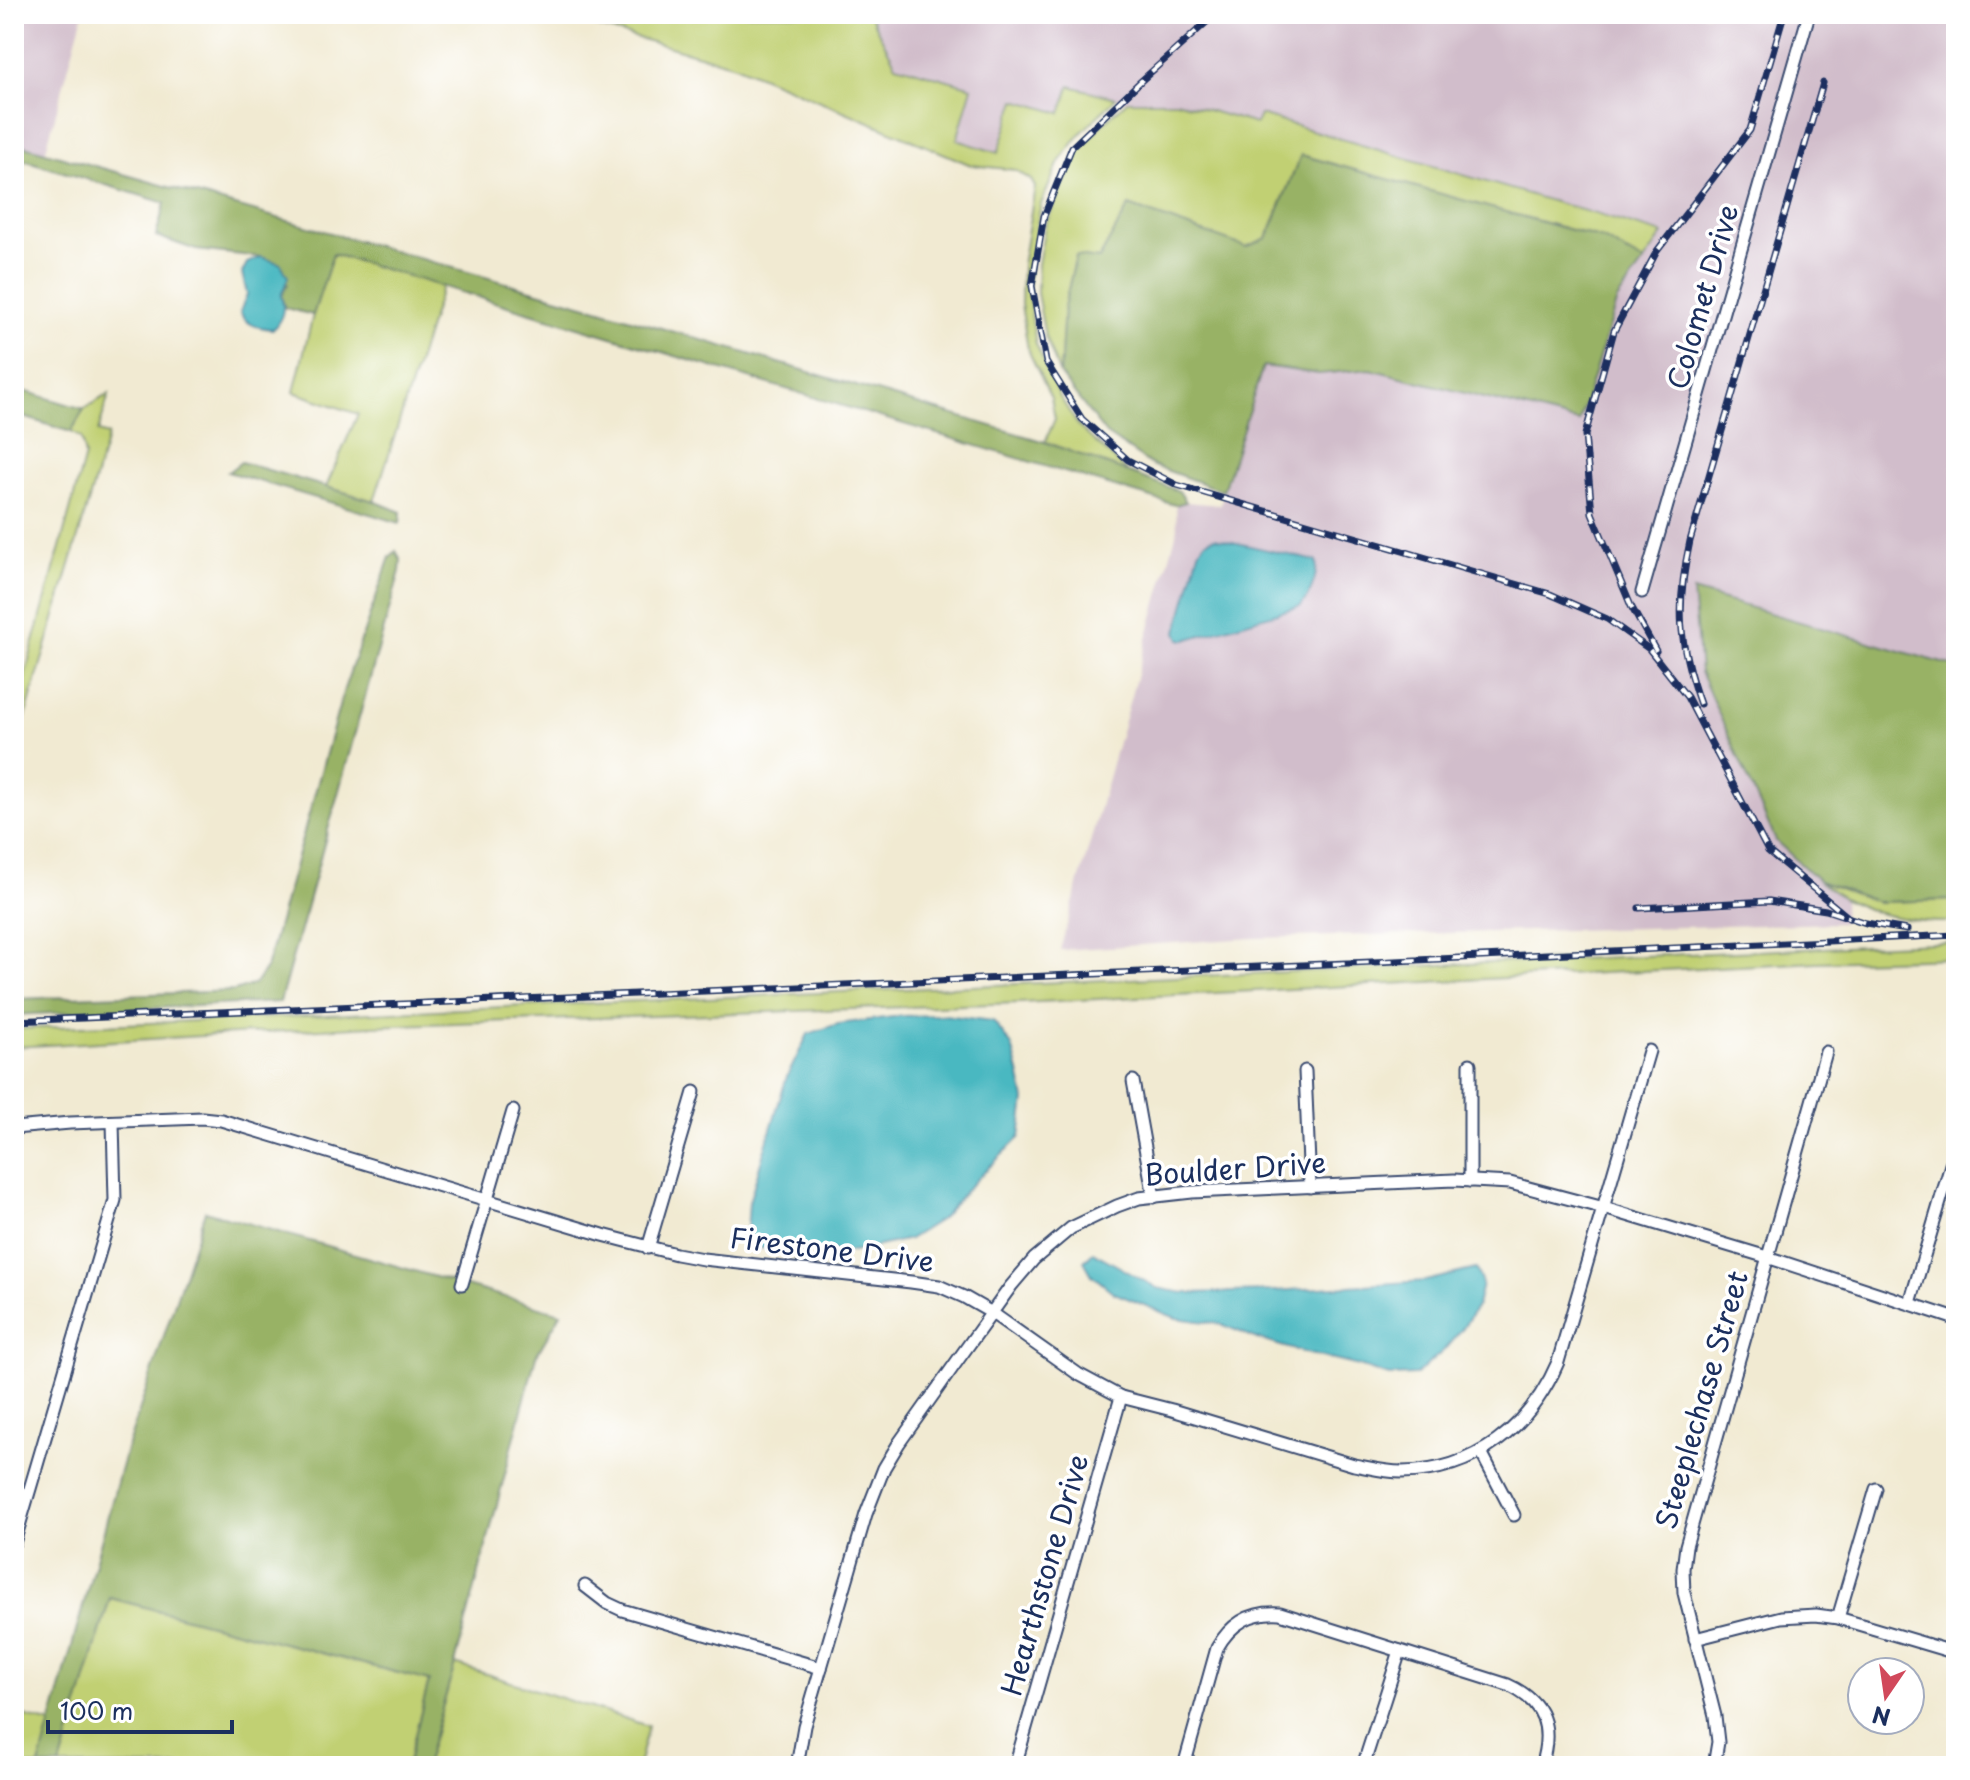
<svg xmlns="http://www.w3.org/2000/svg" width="1970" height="1780" font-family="'Playpen Sans',sans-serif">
<rect width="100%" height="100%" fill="#fff"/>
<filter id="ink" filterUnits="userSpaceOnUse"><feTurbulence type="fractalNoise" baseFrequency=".0125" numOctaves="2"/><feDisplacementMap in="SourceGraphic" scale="16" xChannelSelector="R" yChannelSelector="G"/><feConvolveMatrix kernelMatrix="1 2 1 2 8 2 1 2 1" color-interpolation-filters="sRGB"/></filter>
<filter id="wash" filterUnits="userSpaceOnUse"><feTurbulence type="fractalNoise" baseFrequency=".006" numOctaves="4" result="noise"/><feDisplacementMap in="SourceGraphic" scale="32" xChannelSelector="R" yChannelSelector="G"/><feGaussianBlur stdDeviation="1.8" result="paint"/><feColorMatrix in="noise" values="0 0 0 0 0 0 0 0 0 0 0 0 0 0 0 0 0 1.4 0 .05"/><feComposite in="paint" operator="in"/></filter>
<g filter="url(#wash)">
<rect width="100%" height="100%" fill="#f1ead2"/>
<!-- industrial -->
<g fill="#d1bdcb">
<polygon points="14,14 83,14 45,153 14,143"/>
<polygon points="869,14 1956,14 1956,667 1694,591 1700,673 1750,786 1776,841 1819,881 1845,899 1842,923 1254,938 1060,950 1177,531 1176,505 1186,502 1220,505 1263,366 1319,374 1370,368 1578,422 1617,300 1663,234 1260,115 1256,125 1176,101 1127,101 1070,86 1062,113 1016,100 999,154 957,141 971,87 896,65"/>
</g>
<!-- green -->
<g fill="#c1d073" stroke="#6e8068" stroke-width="2">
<polygon points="563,14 869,14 896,65 972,87 957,140 998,153 1016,100 1061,113 1070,86 1116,98 1082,132 1059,162 1041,204 1030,261 1028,293 1036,344 1060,397 1079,427 1129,473 1045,442 1055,419 1051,398 1028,350 1021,304 1022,265 1035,187 1031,180 1015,170 971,165 735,65 562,17"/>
<polygon points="1127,101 1176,101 1256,124 1260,115 1663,234 1644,262 1603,239 1301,155 1267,238 1246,248 1129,206 1099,259 1076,256 1064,307 1060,375 1045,336 1037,293 1038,264 1045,225 1078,152 1101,125"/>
<polygon points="333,254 442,286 374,501 326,487 358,414 294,392 313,315"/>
<polygon points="109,394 98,432 108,435 14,756 14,715 85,456 81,438 71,432 84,409"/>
<path d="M 1819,881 L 1878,902 L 1956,900 L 1956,922 C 1918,923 1879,917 1845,899 C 1836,894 1827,887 1819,881 Z"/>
<polygon points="1956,942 1956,958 1817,962 1020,1003 371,1026 14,1047 14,1029"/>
<polygon points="110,1598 429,1681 407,1766 60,1766"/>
<polygon points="455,1664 648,1726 638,1766 425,1766"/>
<polygon points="14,1713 51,1724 39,1766 14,1766"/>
</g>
<!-- forest -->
<g fill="#98b265" stroke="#5a7062" stroke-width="2">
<polygon points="14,143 584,305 1045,442 1179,491 1186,502 1175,505 333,254 313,315 285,308 281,296 287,285 281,264 261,257 196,250 156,236 165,203 14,157"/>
<polygon points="1301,155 1603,239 1644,262 1617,300 1579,422 1370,369 1319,374 1263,366 1223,491 1152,465 1106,434 1060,375 1064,307 1076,256 1099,259 1129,206 1246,247 1267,238"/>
<polygon points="14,388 84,409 71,432 14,414"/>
<polygon points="241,462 374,501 401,512 400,523 228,472"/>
<polygon points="396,551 401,560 400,571 280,1002 14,1015 14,999 235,991 255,984 266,968 344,689 390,557"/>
<polygon points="1693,591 1956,667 1956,900 1878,902 1819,881 1776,841 1700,672"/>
<polygon points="205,1211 561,1313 536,1356 455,1664 425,1766 407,1766 429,1681 110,1598 60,1766 39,1766 124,1457"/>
</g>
<!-- water -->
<g fill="#49b8c1" stroke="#327490" stroke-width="2">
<path d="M 261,257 L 281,264 L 288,277 L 281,296 C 285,310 283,318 273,329 C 259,328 246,325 240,312 L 247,294 L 242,273 L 247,263 Z"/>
<path d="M 1215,538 L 1316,561 C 1318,575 1310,596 1301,606 L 1185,640 L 1180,639 L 1177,632 L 1199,552 C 1203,543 1206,540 1215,538 Z"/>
<polygon points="944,1015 993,1021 1012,1046 1019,1072 1025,1100 1020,1137 969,1187 941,1219 909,1239 853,1252 760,1248 747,1231 749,1202 786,1079 808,1034 838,1024 901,1016"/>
<polygon points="1093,1252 1157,1288 1184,1293 1274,1291 1425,1281 1476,1269 1482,1284 1477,1306 1462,1329 1444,1350 1416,1375 1389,1376 1359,1366 1309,1354 1257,1339 1221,1324 1176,1318 1114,1293 1092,1275 1084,1261"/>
</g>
</g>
<g filter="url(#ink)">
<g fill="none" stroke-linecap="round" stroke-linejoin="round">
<defs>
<g id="minor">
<polyline points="1642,592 1809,14"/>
<polyline points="1470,1064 1470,1181"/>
<polyline points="1305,1071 1310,1187"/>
<polyline points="1133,1081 1154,1197"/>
<path d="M 14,1128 L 70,1123 L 202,1118 L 221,1120 L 603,1235 L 676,1254 L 703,1259 L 911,1282 L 939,1286 L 964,1297 L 992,1313 L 1078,1374 L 1121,1397 L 1172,1410 L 1354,1465 C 1370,1468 1386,1472 1402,1472 C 1476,1471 1530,1427 1558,1362 L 1649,1051"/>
<polyline points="648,1248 694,1092"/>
<polyline points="462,1284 513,1111"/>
<polyline points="1910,1303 1956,1148"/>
<polyline points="1481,1452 1514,1515"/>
<polyline points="14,1543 115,1200 113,1122"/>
<polyline points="585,1586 607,1603 622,1610 821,1668"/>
<polyline points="1838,1618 1876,1489"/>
<polyline points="1695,1639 1781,1617 1816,1615 1838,1618 1956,1653"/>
<polyline points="797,1766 804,1726 866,1514 884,1468 899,1443 960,1357 1011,1286 1034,1259 1071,1228 1117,1206 1139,1198 1192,1192 1454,1180 1510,1183 1604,1208 1767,1257 1956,1319"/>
<polyline points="1015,1766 1121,1397"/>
<path d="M 1184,1766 L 1217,1648 C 1231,1623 1251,1611 1280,1613 L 1508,1685 C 1545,1702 1553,1728 1541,1766"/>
<polyline points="1363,1766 1400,1651"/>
<polyline points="1714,1766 1718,1742 1715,1716 1684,1593 1683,1569 1686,1546 1826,1052"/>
</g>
</defs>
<!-- minor casing -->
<use href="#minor" stroke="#3b4b6f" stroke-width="15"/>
<!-- minor -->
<use href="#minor" stroke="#fff" stroke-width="11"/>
<defs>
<g id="rail">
<polyline points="1212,14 1209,20 1141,81 1072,147 1044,216 1032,286 1046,362 1082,419 1128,460 1177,485 1550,594 1607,619 1649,649 1687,697 1768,851 1849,918"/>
<polyline points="1656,651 1631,606 1592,513 1585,435 1614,331 1657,251 1750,130 1784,14"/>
<path d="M 1700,704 C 1678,642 1676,605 1690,541 L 1823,83"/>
<polyline points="1639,908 1769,901 1826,910 1866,923 1907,930"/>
<polyline points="14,1021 1395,961 1956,935"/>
</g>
</defs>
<!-- rail casing -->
<use href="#rail" stroke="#1b2f5e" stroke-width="7"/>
<!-- rail -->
<use href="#rail" stroke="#fff" stroke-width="4" stroke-dasharray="12" stroke-linecap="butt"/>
</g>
</g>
<g text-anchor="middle" stroke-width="7" stroke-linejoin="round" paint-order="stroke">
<!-- street labels -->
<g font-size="28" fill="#1b2f5e" stroke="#fff">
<text transform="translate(1703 297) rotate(-74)" y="10">Colomet Drive</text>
<text transform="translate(1235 1169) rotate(-4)" y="10">Boulder Drive</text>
<text transform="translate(832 1250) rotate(7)" y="10">Firestone Drive</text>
<text transform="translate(1702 1400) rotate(-74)" y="10">Steeplechase Street</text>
<text transform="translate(1045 1575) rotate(-74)" y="10">Hearthstone Drive</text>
</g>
</g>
<!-- margin -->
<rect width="1970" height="1780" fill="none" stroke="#fff" stroke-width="48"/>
<!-- north arrow -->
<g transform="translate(1886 1696) rotate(193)"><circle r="38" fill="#ffffff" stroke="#a4acbf" stroke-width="2"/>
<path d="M0-6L14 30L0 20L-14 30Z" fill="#d1495b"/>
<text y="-12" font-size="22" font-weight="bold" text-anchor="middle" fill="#1b2f5e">N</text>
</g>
<!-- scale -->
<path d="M48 1720v12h184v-12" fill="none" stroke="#1b2f5e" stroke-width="4"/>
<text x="60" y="1720" font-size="24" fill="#1b2f5e" stroke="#ffffff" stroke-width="6" paint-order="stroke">100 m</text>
</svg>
